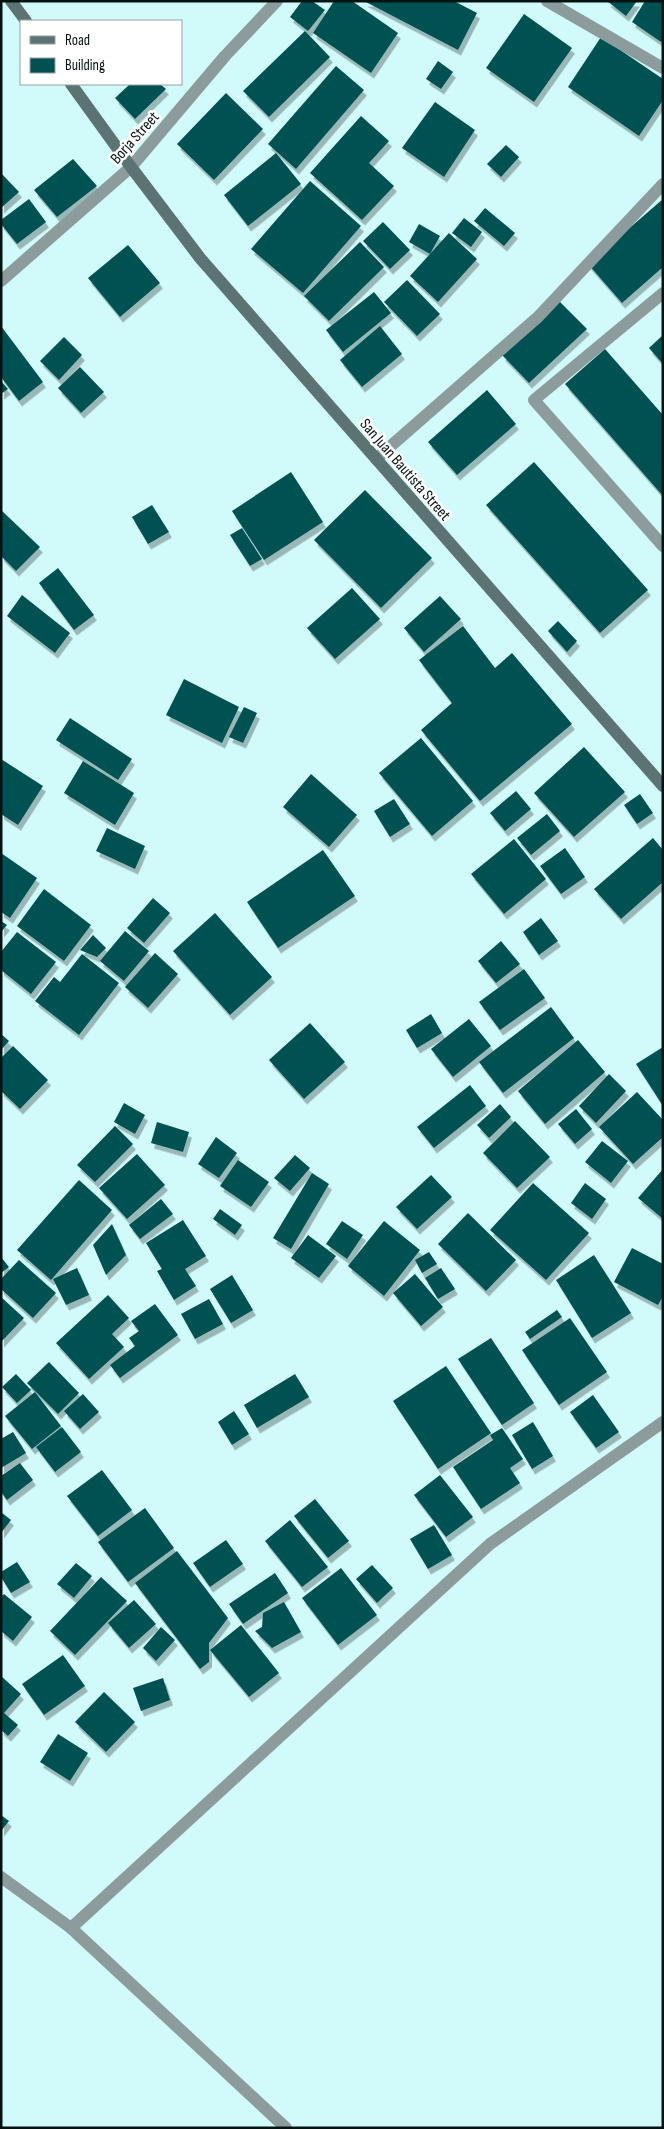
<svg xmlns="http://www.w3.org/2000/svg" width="664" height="2129" font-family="'Sofia Sans Condensed',sans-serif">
<defs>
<filter id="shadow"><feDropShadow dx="3" dy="5.5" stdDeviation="0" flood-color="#0004"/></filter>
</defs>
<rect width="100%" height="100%" fill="#d1fafa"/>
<!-- building -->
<g fill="#005151" filter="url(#shadow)">
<polygon points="302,1 312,1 325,10 308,31 290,17"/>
<polygon points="334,1 352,1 398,33 371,73 313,33"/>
<polygon points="364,1 454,1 477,13 458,50"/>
<polygon points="607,1 637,1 626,16"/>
<polygon points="645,1 663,1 663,39 661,42 632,22"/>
<polygon points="524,14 572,48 534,102 486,68"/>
<polygon points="305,31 330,57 269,117 243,91"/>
<polygon points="601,37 663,79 663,100 639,136 568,87"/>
<polygon points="438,61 453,72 441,89 426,79"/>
<polygon points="336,66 364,90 296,169 268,144"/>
<polygon points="130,84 160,84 166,89 135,119 115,98"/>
<polygon points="226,93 263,129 214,180 177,144"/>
<polygon points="435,102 475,130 444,177 402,148"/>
<polygon points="361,116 389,141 369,163 394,186 362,220 310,173"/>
<polygon points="506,145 519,157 501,177 487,164"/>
<polygon points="276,153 301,184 248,226 224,195"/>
<polygon points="73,159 97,186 57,217 34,190"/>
<polygon points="1,173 19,192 1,208"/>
<polygon points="310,181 361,226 303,293 251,249"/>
<polygon points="29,199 46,222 17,244 1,224 1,220"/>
<polygon points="663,199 663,267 622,303 588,264"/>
<polygon points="485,208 515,233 504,246 474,221"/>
<polygon points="464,218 482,232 471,247 452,233"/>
<polygon points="383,222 410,250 390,269 363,241"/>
<polygon points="419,224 440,236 430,254 409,242"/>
<polygon points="449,233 477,259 438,302 410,276"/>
<polygon points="360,242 384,267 329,321 304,296"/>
<polygon points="128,245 160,283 120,317 88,278"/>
<polygon points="407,280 440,314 417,336 384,302"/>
<polygon points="374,292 391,313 343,352 326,330"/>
<polygon points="559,301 587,329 529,383 502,355"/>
<polygon points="1,326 43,382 19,401 1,377"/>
<polygon points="380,326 402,354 362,387 340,360"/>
<polygon points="663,335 663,364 649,348"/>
<polygon points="64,337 82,355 59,380 40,361"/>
<polygon points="605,349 663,415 663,496 565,384"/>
<polygon points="80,367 104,392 81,413 58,388"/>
<polygon points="1,381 8,389 1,394"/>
<polygon points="487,390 516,424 457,475 428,442"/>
<polygon points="534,462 648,590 600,633 486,505"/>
<polygon points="291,472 323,522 264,560 232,511"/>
<polygon points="365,490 432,558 381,608 314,540"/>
<polygon points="152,505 169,532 148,544 132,517"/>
<polygon points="1,510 40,547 16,571 1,556"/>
<polygon points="242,528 262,559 250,566 230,535"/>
<polygon points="58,568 94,615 74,630 39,583"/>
<polygon points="352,588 380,619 335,659 307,628"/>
<polygon points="22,595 70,633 55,653 7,616"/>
<polygon points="440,596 461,619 424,652 404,628"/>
<polygon points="558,621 577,641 567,652 548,631"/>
<polygon points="463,626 495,668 512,653 572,724 480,801 421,730 452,703 419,660"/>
<polygon points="184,679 239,707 222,743 166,715"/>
<polygon points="244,707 257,713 243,743 229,737"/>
<polygon points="70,718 132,759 118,780 56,740"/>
<polygon points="421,738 473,801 432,836 379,773"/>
<polygon points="584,747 625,792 574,837 534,793"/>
<polygon points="1,759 43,786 18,825 1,814"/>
<polygon points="83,761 134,793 115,825 64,793"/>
<polygon points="311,774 357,815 329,847 283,807"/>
<polygon points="516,791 531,809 505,831 490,813"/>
<polygon points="640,794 653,813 637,824 624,805"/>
<polygon points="394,799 410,824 390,837 374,811"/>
<polygon points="547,814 560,831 531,855 517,838"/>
<polygon points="107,828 145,846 135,869 96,851"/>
<polygon points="653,838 663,850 663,882 621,919 594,889"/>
<polygon points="514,839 546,879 504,914 471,874"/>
<polygon points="565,848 585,877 561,894 540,866"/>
<polygon points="323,850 355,896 278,948 247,902"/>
<polygon points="1,853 37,878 10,918 1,912"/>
<polygon points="44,889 91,925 64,961 17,926"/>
<polygon points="153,898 170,913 144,943 127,928"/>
<polygon points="215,913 272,977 230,1015 173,951"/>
<polygon points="541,918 558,941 539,955 523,932"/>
<polygon points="1,921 7,925 1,932"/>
<polygon points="125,931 149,951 124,981 100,961"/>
<polygon points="17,932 56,962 31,994 1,970 1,952"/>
<polygon points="93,935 106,948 97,957 80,950"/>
<polygon points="501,941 520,964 496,983 478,961"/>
<polygon points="155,953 178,974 148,1008 125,987"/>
<polygon points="82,954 119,983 79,1035 35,1001 54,977 60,982"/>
<polygon points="524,969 545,998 500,1030 479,1002"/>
<polygon points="551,1007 574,1038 503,1093 479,1062"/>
<polygon points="431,1014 442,1033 417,1048 406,1030"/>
<polygon points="469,1019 491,1046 453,1077 431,1049"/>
<polygon points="310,1023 345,1062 304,1099 269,1060"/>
<polygon points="1,1034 9,1041 1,1050"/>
<polygon points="578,1040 605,1072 545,1124 518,1091"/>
<polygon points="13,1046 48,1080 20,1109 1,1091 1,1058"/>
<polygon points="663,1047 663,1106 636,1064"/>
<polygon points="609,1074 626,1091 596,1123 579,1106"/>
<polygon points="470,1085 486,1106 434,1148 417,1127"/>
<polygon points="637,1092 663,1120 663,1137 633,1164 599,1127"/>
<polygon points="124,1103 145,1115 135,1134 114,1122"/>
<polygon points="500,1104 511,1117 489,1138 477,1125"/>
<polygon points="576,1109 592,1129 575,1144 558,1124"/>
<polygon points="515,1121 550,1157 517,1188 483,1153"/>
<polygon points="157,1122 189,1132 183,1152 151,1143"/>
<polygon points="115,1126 133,1144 95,1182 77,1165"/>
<polygon points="216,1137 237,1153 219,1178 198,1164"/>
<polygon points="602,1141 628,1161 611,1183 585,1162"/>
<polygon points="137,1154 165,1185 127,1219 99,1188"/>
<polygon points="295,1155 310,1168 290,1191 274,1178"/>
<polygon points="238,1160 269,1182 251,1207 220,1186"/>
<polygon points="663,1169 663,1219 638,1198"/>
<polygon points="312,1173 329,1184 291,1249 273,1238"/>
<polygon points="431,1175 452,1197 417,1229 396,1207"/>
<polygon points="79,1180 112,1210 51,1280 17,1250"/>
<polygon points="533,1183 589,1233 546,1280 490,1230"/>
<polygon points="585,1183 606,1199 592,1219 571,1203"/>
<polygon points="161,1199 173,1214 140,1239 129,1225"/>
<polygon points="220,1209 242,1225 235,1235 213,1219"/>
<polygon points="468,1213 516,1260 486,1291 438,1244"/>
<polygon points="183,1220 206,1256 185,1269 196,1286 174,1300 157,1271 162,1269 146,1243"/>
<polygon points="342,1221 363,1235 347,1259 326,1244"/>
<polygon points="384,1221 420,1250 384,1296 348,1266"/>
<polygon points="112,1224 126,1255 106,1275 93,1245"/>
<polygon points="308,1235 336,1256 319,1278 291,1258"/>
<polygon points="632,1248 663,1264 663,1296 658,1305 614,1282"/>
<polygon points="429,1252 437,1264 422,1273 415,1260"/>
<polygon points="594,1255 631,1313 592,1338 556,1280"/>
<polygon points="1,1257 9,1267 1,1273"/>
<polygon points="19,1260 56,1293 33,1318 1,1289 1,1279"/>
<polygon points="77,1268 89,1295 66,1305 53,1279"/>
<polygon points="441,1268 455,1289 438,1299 425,1278"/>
<polygon points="415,1274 443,1307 421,1326 393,1293"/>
<polygon points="232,1275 253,1310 231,1323 210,1289"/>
<polygon points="108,1295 129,1318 112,1334 124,1347 89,1379 56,1343"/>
<polygon points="1,1297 24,1318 1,1342"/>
<polygon points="209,1299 223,1324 195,1339 181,1314"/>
<polygon points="155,1304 178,1335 120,1378 110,1365 135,1346 129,1338 139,1331 131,1321"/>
<polygon points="557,1310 562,1317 530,1339 525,1332"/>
<polygon points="570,1318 607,1372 559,1405 522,1350"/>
<polygon points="491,1338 534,1403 502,1425 458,1359"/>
<polygon points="49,1362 79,1393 58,1414 27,1383"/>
<polygon points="446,1366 491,1433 438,1469 393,1401"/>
<polygon points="16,1374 31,1390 17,1403 2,1387"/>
<polygon points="295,1374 309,1397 257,1428 244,1405"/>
<polygon points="35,1392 61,1426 32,1449 5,1416"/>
<polygon points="83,1394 99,1412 80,1429 64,1411"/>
<polygon points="593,1395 619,1432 596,1448 570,1412"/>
<polygon points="234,1411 249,1434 232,1445 218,1422"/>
<polygon points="533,1422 553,1456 532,1469 512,1435"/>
<polygon points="62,1427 81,1452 55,1472 36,1447"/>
<polygon points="502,1428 523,1459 510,1468 520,1483 481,1509 453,1467 493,1440 490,1435"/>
<polygon points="13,1432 26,1453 1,1468 1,1439"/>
<polygon points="20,1463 33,1480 7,1500 1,1492 1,1476"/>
<polygon points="102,1470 132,1510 98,1536 67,1496"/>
<polygon points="440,1475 473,1517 446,1537 414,1495"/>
<polygon points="315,1499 349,1541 328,1558 294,1516"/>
<polygon points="145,1508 174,1548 128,1582 98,1542"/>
<polygon points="1,1512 11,1520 1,1533"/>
<polygon points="290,1520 328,1567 302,1587 265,1541"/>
<polygon points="434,1525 452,1555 428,1569 410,1539"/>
<polygon points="226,1540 243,1564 210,1587 193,1563"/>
<polygon points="177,1551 228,1618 209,1643 209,1662 200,1669 135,1583"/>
<polygon points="17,1562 30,1582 11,1593 1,1577 1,1572"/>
<polygon points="76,1563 92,1576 74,1598 57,1584"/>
<polygon points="372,1565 393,1588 377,1603 356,1579"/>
<polygon points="341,1568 377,1615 338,1645 302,1598"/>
<polygon points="275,1573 288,1593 243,1624 229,1604"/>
<polygon points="101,1577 127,1601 75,1655 50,1631"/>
<polygon points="4,1594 32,1617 13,1641 1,1631 1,1597"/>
<polygon points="134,1600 156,1624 129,1648 108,1623"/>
<polygon points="284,1602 301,1632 272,1648 255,1631 262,1627 263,1613"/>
<polygon points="241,1625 279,1673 249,1697 210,1650"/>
<polygon points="161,1627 175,1640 156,1661 143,1648"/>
<polygon points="63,1655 85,1686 44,1715 22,1684"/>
<polygon points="1,1676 21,1694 4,1713 18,1725 8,1736 1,1730"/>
<polygon points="163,1678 170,1700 141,1711 133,1688"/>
<polygon points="104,1692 135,1722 106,1752 75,1722"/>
<polygon points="58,1734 88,1753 70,1781 40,1762"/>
<polygon points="1,1815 9,1821 1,1831"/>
</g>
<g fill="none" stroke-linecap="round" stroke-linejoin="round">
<!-- service -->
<polyline stroke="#8c9c9c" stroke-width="12" points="663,293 534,400 663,546"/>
<!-- minor -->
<g stroke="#8c9c9c" stroke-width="12">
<polyline points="547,1 663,68"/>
<polyline points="1,281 131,167 225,56 277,1"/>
<polyline points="376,459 538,317 663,184"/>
<polyline points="1,1877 71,1928 286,2128"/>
</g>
<!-- tertiary -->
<polyline stroke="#8c9c9c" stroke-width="12" points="71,1928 490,1544 663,1422"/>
<!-- secondary -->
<g stroke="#5b7473" stroke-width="12">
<polyline points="11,1 26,21"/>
<polyline points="71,84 131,167 200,258 663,786"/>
</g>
</g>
<g text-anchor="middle" stroke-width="5" stroke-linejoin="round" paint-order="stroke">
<!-- street labels -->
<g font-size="16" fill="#041212" stroke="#fff">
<text transform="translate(134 137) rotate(-48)" y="6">Borja Street</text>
<text transform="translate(406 469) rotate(49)" y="6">San Juan Bautista Street</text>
</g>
</g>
<!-- border -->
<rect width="664" height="2129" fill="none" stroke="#041212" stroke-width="5"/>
<!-- legend -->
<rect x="20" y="20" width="162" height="65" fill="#ffffff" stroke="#9ba0a0"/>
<rect x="30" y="36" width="25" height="8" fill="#5b7473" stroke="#9ba0a0"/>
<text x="65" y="45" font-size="15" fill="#041212">Road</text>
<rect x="30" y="58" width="25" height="15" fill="#005151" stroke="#9ba0a0"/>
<text x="65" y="70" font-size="15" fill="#041212">Building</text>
</svg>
